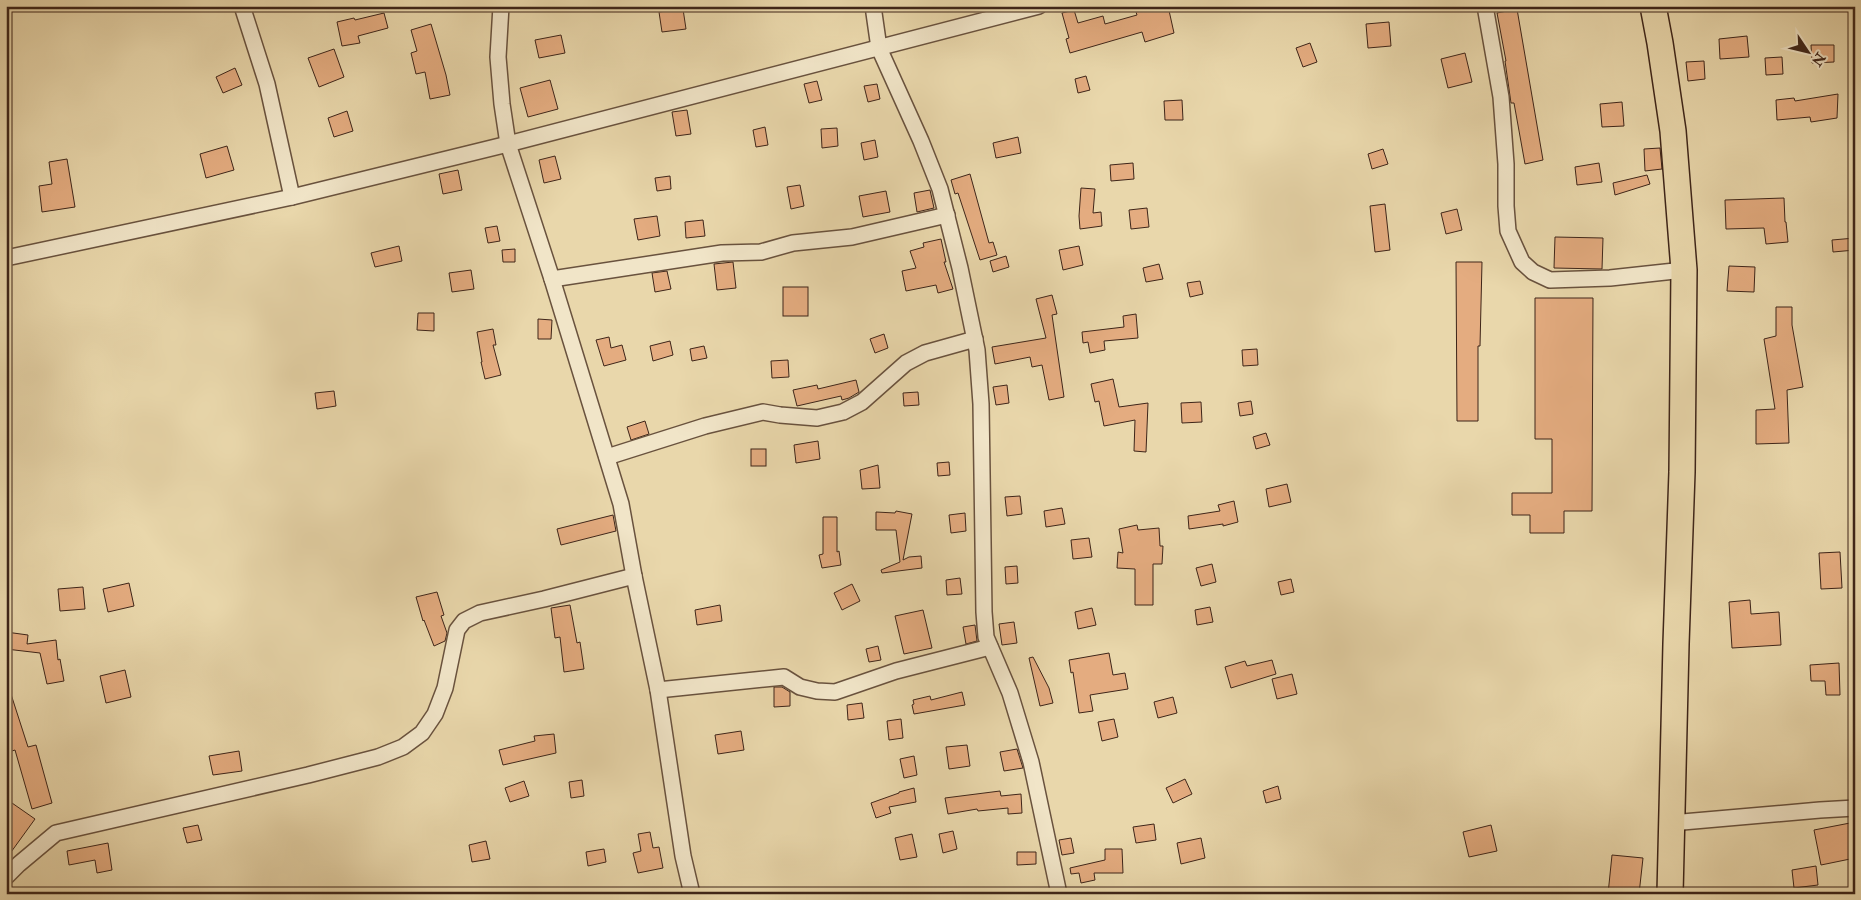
<svg xmlns="http://www.w3.org/2000/svg" width="1861" height="900" font-family="'IM FELL Double Pica',serif">
<rect width="100%" height="100%" fill="#e9d7ab"/>
<filter id="stains"><feTurbulence type="fractalNoise" baseFrequency=".004" numOctaves="4"/><feColorMatrix values="0 0 0 0 .2 0 0 0 0 .09 0 0 0 0 .02 0 0 0 .5 -.17"/></filter>
<radialGradient id="worn" r=".72"><stop offset=".6" stop-color="#630" stop-opacity="0"/><stop offset="1" stop-color="#630" stop-opacity=".3"/></radialGradient>
<!-- building -->
<g fill="#e4ac80" stroke="#3e2519">
<polygon points="1134,6 1168,6 1174,33 1145,42 1142,32 1070,53 1066,39 1069,38 1062,13 1074,10 1078,23 1103,16 1105,24 1137,15"/>
<polygon points="683,9 686,29 662,32 659,12"/>
<polygon points="1517,9 1543,160 1525,164 1514,103 1511,103 1505,61 1506,61 1497,13"/>
<polygon points="384,13 388,28 358,36 360,43 342,46 337,22 354,18 355,20"/>
<polygon points="1389,22 1391,46 1368,48 1366,24"/>
<polygon points="431,24 446,75 450,95 430,99 425,72 416,74 411,53 417,51 411,30"/>
<polygon points="561,35 565,53 539,58 535,40"/>
<polygon points="1747,36 1749,57 1720,59 1719,39"/>
<polygon points="1310,43 1317,62 1303,67 1296,48"/>
<polygon points="1811,45 1834,45 1834,62 1812,63"/>
<polygon points="334,49 344,77 319,87 308,58"/>
<polygon points="1465,53 1472,82 1448,88 1441,59"/>
<polygon points="1782,57 1783,74 1766,75 1765,58"/>
<polygon points="1704,61 1705,79 1688,81 1686,62"/>
<polygon points="235,68 242,85 223,93 216,77"/>
<polygon points="1086,76 1090,90 1078,93 1075,79"/>
<polygon points="550,80 558,109 528,117 520,88"/>
<polygon points="817,81 822,100 809,103 804,84"/>
<polygon points="877,84 880,99 868,102 864,86"/>
<polygon points="1838,94 1837,118 1811,122 1810,117 1777,120 1776,100 1794,98 1795,101"/>
<polygon points="1182,100 1183,120 1165,120 1164,101"/>
<polygon points="1622,102 1624,126 1602,127 1600,104"/>
<polygon points="687,110 691,134 676,136 672,112"/>
<polygon points="347,111 353,131 334,137 328,118"/>
<polygon points="765,127 768,145 756,147 753,130"/>
<polygon points="837,128 838,146 822,148 821,129"/>
<polygon points="1018,137 1021,153 996,158 993,143"/>
<polygon points="875,140 878,157 864,160 861,143"/>
<polygon points="227,146 234,170 206,178 200,154"/>
<polygon points="1660,148 1662,169 1645,171 1644,149"/>
<polygon points="1383,149 1388,164 1372,169 1368,154"/>
<polygon points="555,156 561,179 544,183 539,160"/>
<polygon points="67,159 75,207 42,212 39,186 52,184 49,162"/>
<polygon points="1133,163 1134,179 1111,181 1110,165"/>
<polygon points="1599,163 1602,182 1577,185 1575,167"/>
<polygon points="458,170 462,190 443,194 439,174"/>
<polygon points="970,174 989,243 993,242 997,255 980,260 958,193 955,194 951,180"/>
<polygon points="1647,175 1650,184 1615,195 1613,183"/>
<polygon points="670,176 671,189 657,191 655,178"/>
<polygon points="800,185 804,206 791,209 787,187"/>
<polygon points="1081,188 1095,189 1093,213 1101,212 1102,226 1080,229 1079,216"/>
<polygon points="930,190 934,208 917,212 914,193"/>
<polygon points="886,191 890,212 863,217 859,196"/>
<polygon points="1784,198 1785,222 1786,222 1788,242 1766,244 1764,228 1726,229 1725,200"/>
<polygon points="1385,204 1390,250 1375,252 1370,206"/>
<polygon points="1147,208 1149,227 1131,229 1129,210"/>
<polygon points="1457,209 1462,230 1446,234 1441,213"/>
<polygon points="657,216 660,236 638,240 634,219"/>
<polygon points="703,220 705,236 686,238 685,222"/>
<polygon points="497,226 500,241 488,243 485,228"/>
<polygon points="1555,237 1603,238 1602,269 1554,268"/>
<polygon points="1855,238 1855,250 1833,252 1832,240"/>
<polygon points="941,239 946,262 944,262 953,289 938,293 936,285 906,291 902,271 916,268 910,251 924,247 923,243"/>
<polygon points="399,246 402,261 375,267 371,253"/>
<polygon points="1079,246 1083,265 1063,270 1059,250"/>
<polygon points="515,249 515,262 503,262 502,250"/>
<polygon points="1006,256 1009,267 993,272 990,261"/>
<polygon points="733,262 736,288 717,290 714,264"/>
<polygon points="1456,262 1482,262 1480,346 1478,346 1478,421 1457,421"/>
<polygon points="1159,264 1163,279 1146,282 1143,268"/>
<polygon points="1729,266 1755,267 1754,292 1727,291"/>
<polygon points="471,270 474,289 452,292 449,273"/>
<polygon points="667,271 671,289 655,292 652,273"/>
<polygon points="1200,281 1203,294 1190,297 1187,283"/>
<rect x="783" y="287" width="25" height="29"/>
<polygon points="1052,295 1057,314 1052,315 1064,397 1049,400 1042,365 1032,367 1030,357 995,364 992,347 1046,338 1036,299"/>
<polygon points="1535,298 1593,298 1592,511 1564,511 1564,533 1530,533 1530,515 1512,515 1512,493 1552,493 1552,439 1535,439"/>
<polygon points="1776,307 1792,307 1792,325 1803,387 1787,390 1789,443 1756,444 1756,410 1775,409 1764,339 1776,336"/>
<polygon points="418,313 434,313 434,331 417,330"/>
<polygon points="1136,314 1138,338 1104,341 1105,350 1090,353 1088,342 1083,343 1082,332 1124,327 1123,316"/>
<polygon points="538,319 552,320 551,339 538,339"/>
<polygon points="493,329 496,345 493,345 501,375 485,379 481,362 482,362 477,332"/>
<polygon points="884,334 888,348 875,353 870,339"/>
<polygon points="609,337 611,348 622,345 626,360 604,366 596,340"/>
<polygon points="670,341 673,355 653,361 650,346"/>
<polygon points="704,346 707,358 692,361 690,349"/>
<polygon points="1257,349 1258,365 1243,366 1242,350"/>
<polygon points="788,360 789,377 772,378 771,361"/>
<polygon points="1113,379 1119,407 1148,403 1146,452 1134,451 1135,420 1104,426 1099,401 1095,402 1091,384"/>
<polygon points="856,380 859,392 849,398 842,400 841,396 797,406 793,390 817,385 818,389"/>
<polygon points="1007,385 1009,403 996,405 993,387"/>
<polygon points="334,391 336,406 317,409 315,393"/>
<polygon points="918,392 919,405 904,406 903,393"/>
<polygon points="1251,401 1253,414 1240,416 1238,403"/>
<polygon points="1201,402 1202,422 1182,423 1181,403"/>
<polygon points="645,421 649,434 631,440 627,427"/>
<polygon points="1266,433 1270,445 1256,449 1253,437"/>
<polygon points="818,441 820,459 796,463 794,445"/>
<rect x="751" y="449" width="15" height="17"/>
<polygon points="949,462 950,475 938,476 937,463"/>
<polygon points="878,465 880,488 862,489 860,470"/>
<polygon points="1287,484 1291,502 1269,507 1266,489"/>
<polygon points="1020,496 1022,514 1007,516 1005,497"/>
<polygon points="1234,501 1238,522 1223,526 1223,524 1189,529 1188,516 1220,511 1218,505"/>
<polygon points="1062,508 1065,524 1046,527 1044,511"/>
<polygon points="896,511 912,514 903,560 909,557 921,556 922,568 882,573 881,570 900,562 896,530 876,530 876,512 895,513"/>
<polygon points="965,513 966,531 951,533 949,515"/>
<polygon points="613,515 616,531 561,545 557,529"/>
<polygon points="823,517 837,517 837,552 839,551 841,565 822,568 819,555 823,554"/>
<polygon points="1137,525 1138,530 1159,528 1160,546 1163,546 1162,564 1153,564 1153,605 1135,605 1135,569 1117,568 1118,552 1123,553 1119,529"/>
<polygon points="1089,538 1092,557 1073,559 1071,540"/>
<polygon points="1840,552 1842,588 1821,589 1819,553"/>
<polygon points="1212,564 1216,582 1201,586 1196,568"/>
<polygon points="1017,566 1018,583 1006,584 1005,567"/>
<polygon points="960,578 962,594 947,595 946,580"/>
<polygon points="1291,579 1294,592 1281,595 1278,582"/>
<polygon points="129,583 134,606 108,612 103,589"/>
<polygon points="852,584 860,601 842,610 834,593"/>
<polygon points="83,587 85,609 60,611 58,589"/>
<polygon points="437,592 444,615 441,616 447,633 445,641 434,646 424,620 423,621 416,597"/>
<polygon points="1750,600 1751,614 1779,612 1781,645 1732,648 1729,602"/>
<polygon points="570,605 577,643 580,642 584,669 564,672 560,637 555,638 551,608"/>
<polygon points="720,605 722,621 697,625 695,610"/>
<polygon points="1210,607 1213,622 1197,625 1195,610"/>
<polygon points="1092,608 1096,625 1078,629 1075,612"/>
<polygon points="923,610 932,648 904,654 895,616"/>
<polygon points="1014,622 1017,643 1002,645 999,624"/>
<polygon points="975,625 977,641 966,644 963,627"/>
<polygon points="6,632 28,635 27,644 56,640 58,660 60,659 64,681 47,684 40,653 6,649"/>
<polygon points="878,646 881,660 869,662 866,649"/>
<polygon points="1109,653 1113,675 1125,673 1128,689 1090,695 1093,711 1079,713 1073,672 1071,673 1069,660"/>
<polygon points="1033,657 1049,688 1053,703 1040,706 1029,658"/>
<polygon points="1272,660 1276,674 1231,688 1225,667 1245,661 1247,666"/>
<polygon points="1839,663 1840,695 1826,695 1825,681 1811,681 1810,665"/>
<polygon points="125,670 131,697 106,703 100,676"/>
<polygon points="1292,674 1297,694 1277,699 1272,679"/>
<polygon points="774,687 782,687 790,692 790,706 774,707"/>
<polygon points="6,688 9,688 28,747 36,745 52,803 32,809 15,750 9,752 6,744"/>
<polygon points="962,692 965,705 914,714 912,705 914,704 913,700 930,696 931,700"/>
<polygon points="1173,697 1177,713 1158,718 1154,702"/>
<polygon points="862,703 864,718 848,720 847,705"/>
<polygon points="901,719 903,738 889,740 887,721"/>
<polygon points="1114,719 1118,737 1102,741 1098,722"/>
<polygon points="741,731 744,750 718,754 715,735"/>
<polygon points="554,734 556,753 503,765 499,750 535,741 534,736"/>
<polygon points="967,745 970,766 949,769 946,747"/>
<polygon points="1017,749 1023,768 1004,771 1000,752"/>
<polygon points="239,751 242,771 213,775 209,756"/>
<polygon points="914,756 917,775 904,778 900,759"/>
<polygon points="1185,779 1192,794 1173,803 1166,788"/>
<polygon points="582,780 584,796 571,798 569,782"/>
<polygon points="524,781 529,796 510,802 505,788"/>
<polygon points="1278,786 1281,799 1266,803 1263,791"/>
<polygon points="914,788 916,802 889,807 891,813 876,818 871,803 899,793 899,792"/>
<polygon points="1000,791 1001,796 1021,794 1022,813 1008,814 1008,808 978,811 977,809 948,814 945,798"/>
<polygon points="12,803 35,819 6,859 6,811"/>
<polygon points="1850,823 1855,847 1855,858 1821,865 1814,830"/>
<polygon points="1154,824 1156,840 1136,843 1133,827"/>
<polygon points="198,825 202,840 187,843 183,828"/>
<polygon points="1491,825 1497,851 1469,857 1463,832"/>
<polygon points="953,831 957,849 943,853 939,834"/>
<polygon points="650,832 653,848 659,847 663,868 638,873 633,853 641,851 638,834"/>
<polygon points="912,834 917,857 900,860 895,838"/>
<polygon points="1071,838 1074,853 1062,855 1059,840"/>
<polygon points="1201,838 1205,858 1181,864 1177,843"/>
<polygon points="486,841 490,859 472,862 469,845"/>
<polygon points="108,843 112,870 97,873 95,860 69,865 67,851"/>
<polygon points="604,849 606,862 588,866 586,852"/>
<polygon points="1105,849 1122,849 1123,873 1094,873 1095,880 1081,883 1079,873 1071,874 1070,868 1105,860"/>
<polygon points="1017,852 1036,852 1036,864 1017,865"/>
<polygon points="1612,855 1643,858 1639,894 1608,894"/>
<polygon points="1816,866 1818,885 1794,888 1792,870"/>
</g>
<g fill="none" stroke-linecap="round" stroke-linejoin="round">
<defs>
<g id="street">
<polyline points="242,6 267,84 292,197"/>
<polyline points="501,6 498,57 502,104 508,144 552,279 621,504 634,576 658,690 683,856 692,894"/>
<polyline points="873,6 879,48 921,141 940,189 960,268 977,350 981,404 984,612 986,637 1010,693 1031,762 1059,894"/>
<polyline points="1485,6 1501,97 1506,164 1506,206 1508,231 1522,262 1533,272 1550,280 1610,278 1684,270"/>
<polyline points="6,258 292,197 508,144 1039,6"/>
<polyline points="552,279 722,253 761,252 793,243 852,237 947,215"/>
<polyline points="607,457 705,426 763,412 780,415 817,418 843,412 862,402 906,363 925,353 975,339"/>
<polyline points="658,690 784,677 800,687 817,691 835,692 896,671 990,647"/>
<polyline points="1671,823 1820,810 1855,808"/>
<polyline points="6,877 19,864 56,833 308,775 378,757 403,747 422,733 435,714 445,688 457,630 464,621 480,613 544,599 634,576"/>
</g>
<polyline id="primary" points="1653,6 1660,43 1673,131 1684,270 1682,472 1676,644 1670,894"/>
</defs>
<!-- street casing -->
<use href="#street" stroke="#69523e" stroke-width="18"/>
<!-- primary casing -->
<use href="#primary" stroke="#3e2519" stroke-width="28"/>
<!-- street -->
<use href="#street" stroke="#f1e5c8" stroke-width="15"/>
<!-- primary -->
<use href="#primary" stroke="#e9d7ab" stroke-width="25"/>
</g>
<!-- margin -->
<rect width="1861" height="900" fill="none" stroke="#e9d7ab" stroke-width="25"/>
<rect x="8" y="8" width="1846" height="885" fill="none" stroke="#3e2519" stroke-width="2.5"/>
<rect x="12" y="12" width="1836" height="875" fill="none" stroke="#3e2519"/>
<!-- north arrow -->
<g transform="translate(1808 52) rotate(125)" stroke="#f1e5c8" stroke-width="4" paint-order="stroke">
<path d="M0-4L9 19L0 12L-9 19Z" fill="#3e2519"/>
<text y="-8" font-size="14" font-weight="bold" text-anchor="middle" fill="#3e2519">N</text>
</g>
<rect width="100%" height="100%" filter="url(#stains)"/>
<rect width="100%" height="100%" fill="url(#worn)"/>
</svg>
